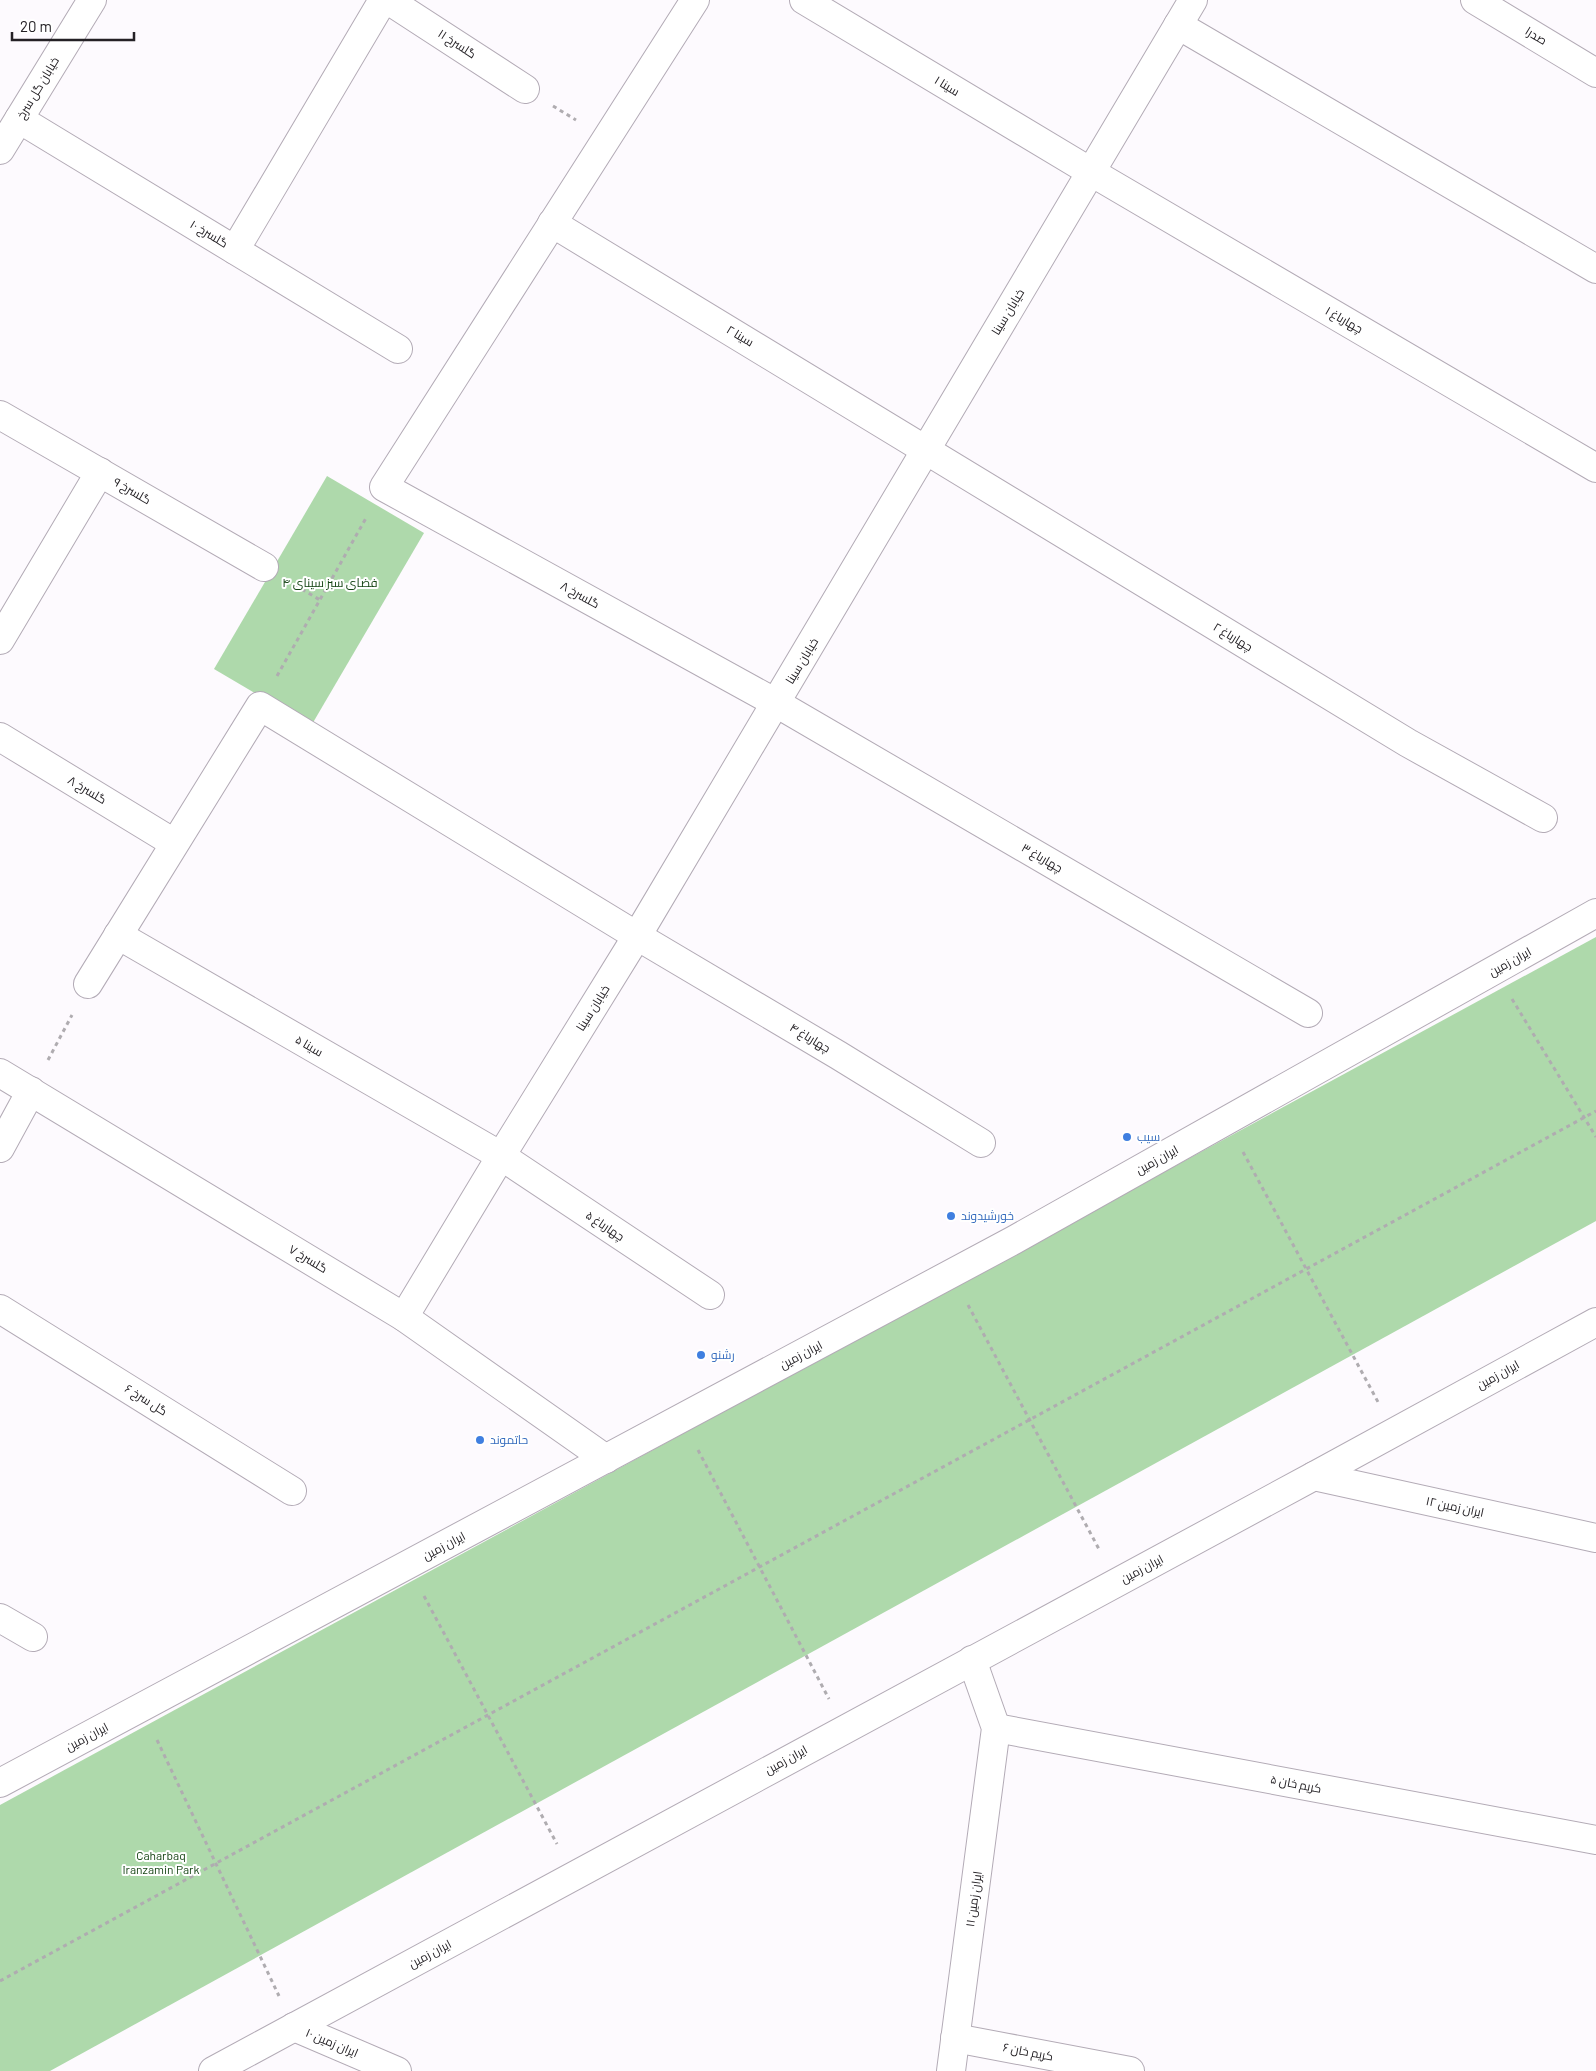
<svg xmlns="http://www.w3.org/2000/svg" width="1596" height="2071" font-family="Barlow,Cairo,sans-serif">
<rect width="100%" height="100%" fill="#fdfafe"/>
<!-- green -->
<g fill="#aed9ab">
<polygon points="327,476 424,533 311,726 214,669"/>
<polygon points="1596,937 1596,1221 50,2071 0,2071 0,1805"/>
</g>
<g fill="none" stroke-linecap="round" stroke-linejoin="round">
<defs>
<g id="street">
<polyline points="388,0 525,89"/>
<polyline points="695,0 384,487 776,703 1308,1013"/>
<polyline points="804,0 1091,172 1596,468"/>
<polyline points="1475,0 1596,73"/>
<polyline points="1178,25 1596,269"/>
<polyline points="19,119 398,349"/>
<polyline points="0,150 92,0"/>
<polyline points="552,223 1408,743 1543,818"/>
<polyline points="235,250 383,0"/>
<polyline points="0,415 264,567"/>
<polyline points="0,640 100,472"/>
<polyline points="0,737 174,843"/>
<polyline points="118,935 501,1156 710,1295"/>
<polyline points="88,984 260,706 637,936 838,1055 981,1143"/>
<polyline points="0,1073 404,1317 606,1459"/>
<polyline points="0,1148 31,1091"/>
<polyline points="0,1309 292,1491"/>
<polyline points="404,1317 501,1156 637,936 1193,0"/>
<polyline points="1314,1476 1596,1538"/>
<polyline points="0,1618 33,1637"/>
<polyline points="996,1728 1596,1840"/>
<polyline points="294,2027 397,2071"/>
<polyline points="955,2038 1130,2071"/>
<polyline points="951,2071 996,1728 972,1660"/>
</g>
<g id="secondary">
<polyline points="0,1783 1014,1240 1596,913"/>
<polyline points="213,2071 1314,1476 1596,1322"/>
</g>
</defs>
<!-- street casing -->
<use href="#street" stroke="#b3abb6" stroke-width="30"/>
<!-- secondary casing -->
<use href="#secondary" stroke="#b3abb6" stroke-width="30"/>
<!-- path -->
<g stroke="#afacb0" stroke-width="3" stroke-dasharray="4 4" stroke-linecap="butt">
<polyline points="553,106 576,120"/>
<polyline points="295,585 320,600"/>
<polyline points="277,676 366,518"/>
<polyline points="1512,999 1596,1137"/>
<polyline points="48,1060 72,1015"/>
<polyline points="1243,1152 1378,1402"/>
<polyline points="968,1305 1100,1551"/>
<polyline points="698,1450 829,1699"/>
<polyline points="424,1596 557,1844"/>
<polyline points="157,1740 279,1996"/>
<polyline points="0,1981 1596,1111"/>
</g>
<!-- street -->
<use href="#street" stroke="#fff" stroke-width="28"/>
<!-- secondary -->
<use href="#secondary" stroke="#fff" stroke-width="28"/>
</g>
<!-- markers -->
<g fill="#3f7fe0" stroke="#fff" stroke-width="2">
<circle cx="1127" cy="1137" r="5"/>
<circle cx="951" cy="1216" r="5"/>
<circle cx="701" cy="1355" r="5"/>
<circle cx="480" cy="1440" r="5"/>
</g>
<g text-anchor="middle" stroke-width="4" stroke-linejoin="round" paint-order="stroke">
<!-- street labels -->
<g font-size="12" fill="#242125" stroke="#fff">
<text transform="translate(1536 36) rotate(31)" y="4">صدرا</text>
<text transform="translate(457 44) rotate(33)" y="4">گلسرخ ۱۱</text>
<text transform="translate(947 86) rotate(31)" y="4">سینا ۱</text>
<text transform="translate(38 88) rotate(-59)" y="4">خیابان گل سرخ</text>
<text transform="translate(209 234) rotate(31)" y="4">گلسرخ ۱۰</text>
<text transform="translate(1008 312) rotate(-59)" y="4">خیابان سینا</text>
<text transform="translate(1344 320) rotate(30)" y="4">چهارباغ ۱</text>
<text transform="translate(740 336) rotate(31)" y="4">سینا ۲</text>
<text transform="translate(132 491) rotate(30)" y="4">گلسرخ ۹</text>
<text transform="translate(580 595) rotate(29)" y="4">گلسرخ ۸</text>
<text transform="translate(1233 637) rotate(31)" y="4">چهارباغ ۲</text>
<text transform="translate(802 661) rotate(-59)" y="4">خیابان سینا</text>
<text transform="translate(87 790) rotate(31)" y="4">گلسرخ ۸</text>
<text transform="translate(1042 858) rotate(30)" y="4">چهارباغ ۳</text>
<text transform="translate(1510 962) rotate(-29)" y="4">ایران زمین</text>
<text transform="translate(593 1008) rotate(-58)" y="4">خیابان سینا</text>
<text transform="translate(810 1038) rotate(31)" y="4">چهارباغ ۴</text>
<text transform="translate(309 1046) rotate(30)" y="4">سینا ۵</text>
<text transform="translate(1157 1160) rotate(-29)" y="4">ایران زمین</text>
<text transform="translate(605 1226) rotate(34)" y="4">چهارباغ ۵</text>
<text transform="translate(308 1259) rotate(31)" y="4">گلسرخ ۷</text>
<text transform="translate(801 1355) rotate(-28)" y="4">ایران زمین</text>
<text transform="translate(1498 1375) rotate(-29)" y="4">ایران زمین</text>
<text transform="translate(146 1400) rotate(32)" y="4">گل سرخ ۶</text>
<text transform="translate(1455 1507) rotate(12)" y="4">ایران زمین ۱۲</text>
<text transform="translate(444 1546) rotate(-28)" y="4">ایران زمین</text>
<text transform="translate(1142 1569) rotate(-28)" y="4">ایران زمین</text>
<text transform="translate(87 1737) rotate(-28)" y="4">ایران زمین</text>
<text transform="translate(786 1760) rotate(-29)" y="4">ایران زمین</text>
<text transform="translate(1296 1784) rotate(11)" y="4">کریم خان ۵</text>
<text transform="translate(974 1899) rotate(-82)" y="4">ایران زمین ۱۱</text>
<text transform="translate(430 1954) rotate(-28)" y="4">ایران زمین</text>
<text transform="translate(332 2043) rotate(23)" y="4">ایران زمین ۱۰</text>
<text transform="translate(1028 2052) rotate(11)" y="4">کریم خان ۶</text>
</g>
<!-- park labels -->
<g font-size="12" fill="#144313" stroke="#fff">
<text x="330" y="587">فضای سبز سینای ۴</text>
<text x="161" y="1860">Caharbaq<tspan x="161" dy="14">Iranzamin Park</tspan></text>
</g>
<!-- shop labels -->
<g font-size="12" fill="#366cbe" stroke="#fff" text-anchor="start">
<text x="1137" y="1141">سیب</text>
<text x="961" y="1220">خورشیدوند</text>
<text x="711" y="1359">رشنو</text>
<text x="490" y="1444">حاتموند</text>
</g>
</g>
<!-- scale -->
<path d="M12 32v8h122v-8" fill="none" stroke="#242125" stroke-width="2.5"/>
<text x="20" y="32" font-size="15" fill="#242125" stroke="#ffffff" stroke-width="4" paint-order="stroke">20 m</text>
</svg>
